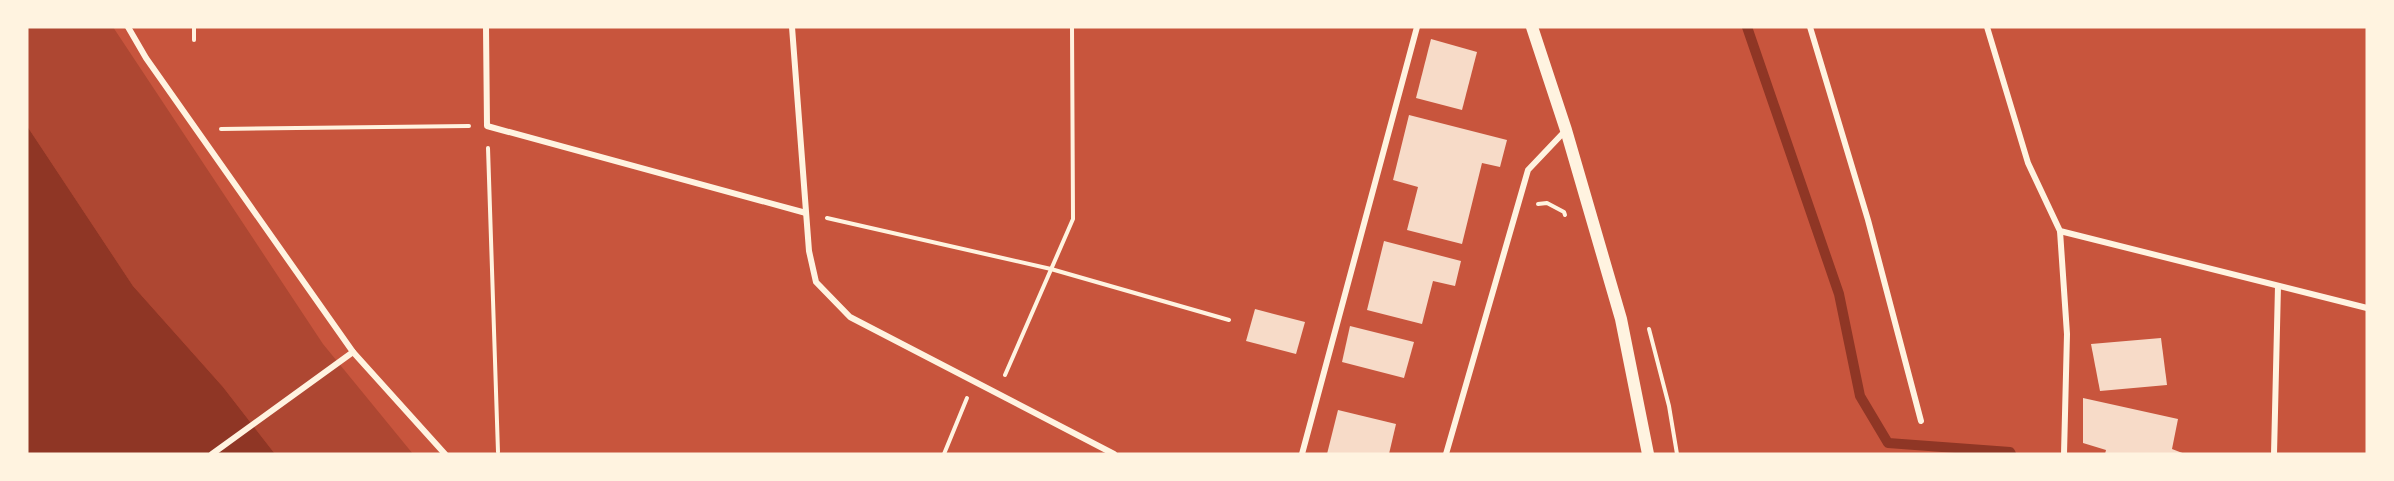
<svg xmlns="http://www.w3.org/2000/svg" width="2394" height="481" font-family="'Alegreya Sans',sans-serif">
<rect width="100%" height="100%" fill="#c8553d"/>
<!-- green -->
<polygon fill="#ae4732" points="27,27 113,27 323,344 413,454 275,454 223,387 133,286 27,126"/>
<!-- water -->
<polygon fill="#8f3625" points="27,126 133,286 223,387 275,454 29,454 27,452"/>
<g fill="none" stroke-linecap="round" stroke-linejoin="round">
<!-- stream -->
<polyline stroke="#8f3625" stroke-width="10" points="1747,27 1839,294 1860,396 1888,443 2010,452 2011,454"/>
</g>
<!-- building -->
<g fill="#f7dbc8">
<polygon points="1431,39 1477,52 1462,110 1416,98"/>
<polygon points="1409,115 1507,140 1500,167 1482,163 1462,244 1407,230 1418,187 1393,180"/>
<polygon points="1384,241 1461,261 1455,286 1433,281 1422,324 1367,310"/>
<polygon points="1255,309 1305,322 1296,354 1246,341"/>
<polygon points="1350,326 1414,342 1404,378 1342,362"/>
<polygon points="2161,338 2167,385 2100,391 2091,344"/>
<polygon points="2083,398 2178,419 2172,449 2185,454 2105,454 2106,450 2083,443"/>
<polygon points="1338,410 1396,424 1389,454 1327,454"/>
</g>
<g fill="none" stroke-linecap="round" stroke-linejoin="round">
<!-- path -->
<g stroke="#fff3e0" stroke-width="4">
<polyline points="194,27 194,40"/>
<polyline points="221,129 469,126"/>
<polyline points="488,148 498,452"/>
<polyline points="1538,204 1547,203 1564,212 1565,215"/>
<polyline points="827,218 1051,269 1229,320"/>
<polyline points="1649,329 1669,406 1677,454"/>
<polyline points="1005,375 1073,219 1072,27"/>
<polyline points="944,454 967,398"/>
</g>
<!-- minor -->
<g stroke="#fff3e0" stroke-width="6">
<polyline points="128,27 146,58 353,352 445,454"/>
<polyline points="486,27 487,126 806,213"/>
<polyline points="792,27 809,251 816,282 850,317 1114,454"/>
<polyline points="1810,27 1868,220 1921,421"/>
<polyline points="1987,27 2028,163 2060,231 2367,308"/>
<polyline points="2060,231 2067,334 2064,454"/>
<polyline points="212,454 353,352"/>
<polyline points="1302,454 1417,27"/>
<polyline points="1446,454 1528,170 1566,130"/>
<polyline points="2274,454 2278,286"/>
</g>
<!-- secondary -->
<polyline stroke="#fff3e0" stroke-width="12" points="1532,27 1566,130 1621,319 1648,454"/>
</g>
<!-- border -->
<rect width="2394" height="481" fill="none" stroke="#fff3e0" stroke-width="57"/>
</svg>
